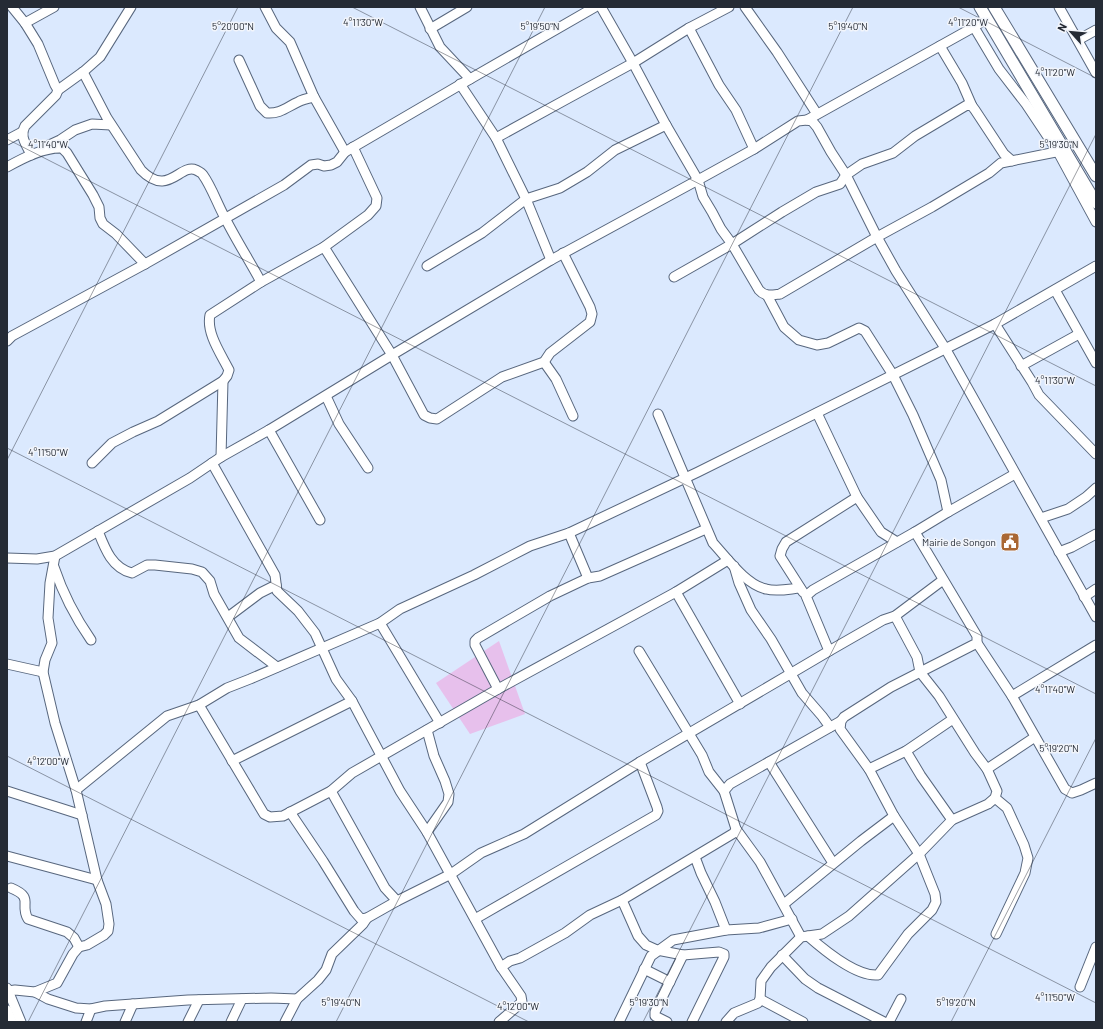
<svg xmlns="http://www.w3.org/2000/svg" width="1103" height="1029" font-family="Barlow,sans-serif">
<rect width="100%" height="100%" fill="#dbe9fe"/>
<!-- green -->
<polygon fill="#e7c0ec" points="499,641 525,714 470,734 436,683"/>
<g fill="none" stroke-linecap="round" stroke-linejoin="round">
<defs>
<g id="minor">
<path d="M 12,7 L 25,23 L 38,44 L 55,85 L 58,90 L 56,95 L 25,126 C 19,137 27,145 31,155"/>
<polyline points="265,7 276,28 290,42 314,97 345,152"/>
<polyline points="420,7 440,47 470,79"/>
<path d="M 601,7 L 633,63 L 666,125 L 698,180 L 703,197 L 712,212 L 721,229 L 732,244 L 759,290 C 765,297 772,295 780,294 L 877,237 L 932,207 L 989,173 L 1001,163 L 1066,150"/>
<polyline points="745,7 777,52 817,114"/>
<polyline points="1059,7 1096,73"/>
<polyline points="25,23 54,7"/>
<polyline points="974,27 999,69 1026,104 1058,152 1096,222"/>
<polyline points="689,28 719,85 736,110 754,149"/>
<polyline points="430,29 467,7"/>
<polyline points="1078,40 1096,30"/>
<polyline points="940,46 962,83 972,106"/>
<path d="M 239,60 L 260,106 L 267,113 C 280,114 287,107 298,102 C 303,99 309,98 314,97"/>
<path d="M 83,72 L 107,118 L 141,170 C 168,198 180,163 196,170 C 198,171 202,173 203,175 C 211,186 217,203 224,216 C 235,238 249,260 261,282 L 210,315 C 206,333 221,354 229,370 L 227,376 L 223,381 L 158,421 L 133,432 L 112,443 L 92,463"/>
<polyline points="460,84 496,138"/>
<polyline points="58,90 83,72 100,57 131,7"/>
<polyline points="807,120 974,27 987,18"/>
<polyline points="7,140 22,132"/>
<polyline points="47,146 60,140 75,130 92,124 111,125"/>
<path d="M 7,167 C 23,158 44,147 62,148 L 67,153 L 93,195 L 99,207 L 100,218 L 103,224 L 116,234 L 145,264"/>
<polyline points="324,247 392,355 424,415 430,418 437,419 502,377 544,362 550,353 590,322 592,314 590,307 563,253"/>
<polyline points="551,260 526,199 496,138 565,100 633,63 689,28 729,7"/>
<polyline points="427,266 482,233 526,199 560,188 587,172 615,150 666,125"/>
<polyline points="674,277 732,244 782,212 816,192 840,184 846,175 862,164 893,153 915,136 967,105 972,106 975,110 1004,154 1012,161"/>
<polyline points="261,282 324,247 368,215 376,206 377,198 353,147"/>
<polyline points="1055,290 1096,363"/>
<polyline points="767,295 784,327 799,340 817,345 828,343 859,328 865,331 893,375 913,415 941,480 948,512"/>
<polyline points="995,324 1032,382 1039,395 1096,454"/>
<polyline points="7,341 12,336 145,264 284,185 311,165 318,164 324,166 331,165 337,162 345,152 470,79 595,7"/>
<polyline points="544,362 556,379 573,416"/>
<polyline points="1021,366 1079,334"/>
<polyline points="326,396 339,424 368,468"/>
<polyline points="817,413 857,497 881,532 897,542"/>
<path d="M 658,414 L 713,543 C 727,558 746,585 766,589 C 777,592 789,589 800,588"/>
<polyline points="269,430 320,520"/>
<polyline points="221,457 223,381"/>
<polyline points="212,463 275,575 277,591 298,611 315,633 336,679 352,701 400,791 427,832 501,967"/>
<polyline points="1041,518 1068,509 1086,497 1096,488"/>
<path d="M 98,531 C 105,549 112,568 132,573 L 147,565 L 155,565 L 192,569 L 202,572 L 210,581 L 214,594 L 239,638 L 277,667"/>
<polyline points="569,533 588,578"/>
<polyline points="1059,552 1072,547 1096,534"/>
<polyline points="7,558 37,559 55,556 190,478 221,457 269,430 392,355 551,260 698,180 754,149 798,121 807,120 812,121 817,127 831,152 846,175 877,237 896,271 945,348 1096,617"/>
<polyline points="734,566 739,583 751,610 771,639 802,693 822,716 830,727"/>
<path d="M 54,567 C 63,594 75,617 91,640"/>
<polyline points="676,592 740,704"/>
<polyline points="803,592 780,556 782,549 786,542 857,497"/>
<polyline points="1084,597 1096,589"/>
<polyline points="228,617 260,593 276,585"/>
<polyline points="380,623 440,723"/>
<polyline points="977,643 1012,696 1096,645"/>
<polyline points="639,651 702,755 709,772 724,791"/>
<polyline points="829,651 883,620 895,616 943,580"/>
<polyline points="7,664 43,672"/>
<polyline points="498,689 475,645 475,641 478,638 550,596 588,578 600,576 706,529"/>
<polyline points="1012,696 1065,789 1072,793 1081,790 1096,783"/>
<polyline points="199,705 264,814 270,817 283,816 331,791 352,773 498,689 676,592 728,560"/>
<polyline points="427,730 434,756 445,781 449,794 448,802 427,832"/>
<polyline points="906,751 921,776 952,820"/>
<polyline points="232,761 352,701"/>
<polyline points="769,762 833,863"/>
<polyline points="869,769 906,751 953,719"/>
<polyline points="987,769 1035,737"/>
<polyline points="76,790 167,716 199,705 227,688 250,679 380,623 400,609 474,575 530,546 569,533 698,472 995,324 1096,266"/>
<polyline points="7,791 82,815"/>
<polyline points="331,791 385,888 397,901"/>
<polyline points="995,798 1007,808 1024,845 1028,858 1025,873 996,934"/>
<polyline points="290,812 323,861 354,911 361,919 367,918 397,901 451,874 481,853 524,834 640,762 790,674 829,651 806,596 813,590 915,532"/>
<polyline points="736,829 760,862 801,937"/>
<polyline points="7,856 97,880"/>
<polyline points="695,857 701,873 715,902 726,930"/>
<path d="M 11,888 C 35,898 19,904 28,919 L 67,932 L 74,938 L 79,947"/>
<polyline points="622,900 638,936 646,945 657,950 683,955 719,952 724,954 724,957 692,1022"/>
<polyline points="784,904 861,841 894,816"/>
<polyline points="475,919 656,815 658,811 657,807 640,762"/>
<path d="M 808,936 C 824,950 856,977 878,975 L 908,934 L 932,910 L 936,902 L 935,894 L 919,854 L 894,816 L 869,769 L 840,729 L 841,721 L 844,717 L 891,687 L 977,643 L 977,636 L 915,532 L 948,512 L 1015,474"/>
<polyline points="782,955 805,979 818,988 884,1022"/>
<polyline points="644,969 670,982"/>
<polyline points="1080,987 1096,947"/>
<polyline points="7,988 21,1022"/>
<polyline points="9,991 15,990 35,992 57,983 73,954 79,947 87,945 104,935 108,931 109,924 106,904 97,880 76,790 55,723 43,672 45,660 52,643 48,618 50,583 55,556"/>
<polyline points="35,992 48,999 76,1008 91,1009 105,1006 188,1000 271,998 297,999"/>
<polyline points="760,999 803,1022"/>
<polyline points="7,1010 12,1022"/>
<polyline points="86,1022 91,1009"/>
<polyline points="125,1022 133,1004"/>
<polyline points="188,1022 199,1000"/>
<polyline points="231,1022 242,999"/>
<polyline points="285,1022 297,999 318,980 326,970 332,954 363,924 367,918"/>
<polyline points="499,1022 522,1002 521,996 501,967 510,961 520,958 565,933 590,915 622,900 734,833 736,829 724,791 730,784 841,721"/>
<polyline points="619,1022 651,956 673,940 726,930 759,928 792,919"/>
<polyline points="667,1022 655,1016 655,1012 683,955"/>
<polyline points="726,1022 734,1013 758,1003 760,999 761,981 771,967 801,937 822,934 849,916 919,854 952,820 988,804 995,798 997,791 987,769 975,753 939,696 920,672 917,657 895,616"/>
<polyline points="889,1022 901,999"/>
</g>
<g id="major">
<polyline points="980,7 1096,203"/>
<polyline points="994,7 1096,176"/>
</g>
</defs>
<!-- minor casing -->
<use href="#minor" stroke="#58677e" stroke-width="11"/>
<!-- major casing -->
<use href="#major" stroke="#58677e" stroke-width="13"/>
<!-- minor -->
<use href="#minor" stroke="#fff" stroke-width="9"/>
<!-- major -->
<use href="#major" stroke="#fff" stroke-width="11"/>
</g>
<!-- ticks -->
<path fill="none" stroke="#252b35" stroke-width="1" stroke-opacity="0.45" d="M 352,7 L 1096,386M 958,7 L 1096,78M 7,139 L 1096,694M 7,448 L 1096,1003M 7,460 L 238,7M 7,756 L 529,1022M 28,1022 L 545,7M 336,1022 L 853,7M 643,1022 L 1096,134M 951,1022 L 1096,738"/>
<!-- icons -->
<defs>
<symbol id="civic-square" viewBox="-11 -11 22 22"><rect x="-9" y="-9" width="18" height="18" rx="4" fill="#a96733" stroke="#f2f5fb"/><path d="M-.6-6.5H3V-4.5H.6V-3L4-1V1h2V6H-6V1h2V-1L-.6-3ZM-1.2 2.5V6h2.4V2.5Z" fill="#fff"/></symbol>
</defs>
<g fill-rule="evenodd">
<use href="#civic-square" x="999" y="531" width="22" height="22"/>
</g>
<g text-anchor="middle" stroke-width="3" stroke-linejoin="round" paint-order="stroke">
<!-- poi labels -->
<g font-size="10" fill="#252b35" stroke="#f2f5fb" text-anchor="end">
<text x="996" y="546">Mairie de Songon</text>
</g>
</g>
<g font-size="10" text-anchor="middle" fill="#252b35" stroke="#f2f5fb" stroke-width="3" stroke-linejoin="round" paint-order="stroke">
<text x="968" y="26">4°11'20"W</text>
<text x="363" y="26">4°11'30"W</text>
<text x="233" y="30">5°20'00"N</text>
<text x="540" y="30">5°19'50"N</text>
<text x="848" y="30">5°19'40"N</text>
<text x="1055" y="76">4°11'20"W</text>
<text x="48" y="148">4°11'40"W</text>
<text x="1059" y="148">5°19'30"N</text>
<text x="1055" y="384">4°11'30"W</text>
<text x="48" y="456">4°11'50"W</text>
<text x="1055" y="693">4°11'40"W</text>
<text x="1059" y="752">5°19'20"N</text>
<text x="48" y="765">4°12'00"W</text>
<text x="1055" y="1001">4°11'50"W</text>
<text x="341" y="1006">5°19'40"N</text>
<text x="649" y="1006">5°19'30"N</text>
<text x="956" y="1006">5°19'20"N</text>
<text x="518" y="1010">4°12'00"W</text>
</g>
<!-- border -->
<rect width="1103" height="1029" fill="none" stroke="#252b35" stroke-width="16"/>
<!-- north arrow -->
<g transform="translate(1071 32) rotate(297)" stroke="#f2f5fb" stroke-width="3" paint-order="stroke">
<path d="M0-3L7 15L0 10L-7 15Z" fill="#252b35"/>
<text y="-6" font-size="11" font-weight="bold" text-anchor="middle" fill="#252b35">N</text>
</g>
</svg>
